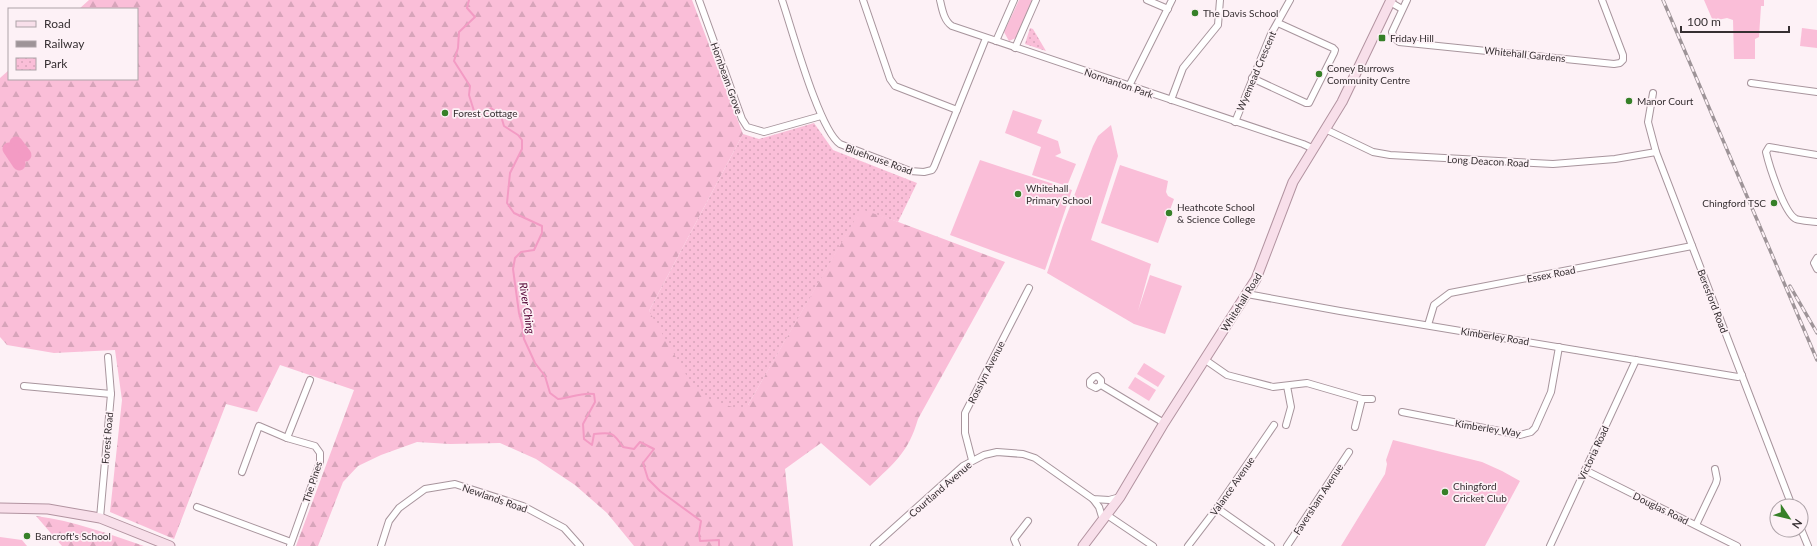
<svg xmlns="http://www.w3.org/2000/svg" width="1817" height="546" font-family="Lato,sans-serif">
<defs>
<pattern id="forest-firs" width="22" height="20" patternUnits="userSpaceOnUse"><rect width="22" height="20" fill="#fabed8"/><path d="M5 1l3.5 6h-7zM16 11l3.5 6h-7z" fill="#d7a4ba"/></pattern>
<pattern id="park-dots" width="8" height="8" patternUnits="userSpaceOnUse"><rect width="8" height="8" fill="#fabed8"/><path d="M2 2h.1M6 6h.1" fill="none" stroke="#d7a4ba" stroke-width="1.8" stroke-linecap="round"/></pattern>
</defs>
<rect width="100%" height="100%" fill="#fdf1f6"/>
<!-- grass -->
<g fill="#fabed8">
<polygon points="1019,0 1032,0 1016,38 1009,41 1004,32"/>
<polygon points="1704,0 1764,0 1764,6 1761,6 1759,37 1755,39 1755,59 1734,59 1733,20 1727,18 1713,21"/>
<polygon points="1802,28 1817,30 1817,48 1800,46"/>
<polygon points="1013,110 1042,120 1037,133 1058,141 1061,153 1055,156 1076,164 1067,186 1032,175 1041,147 1005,133"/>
<polygon points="1111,125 1118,156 1091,240 1151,264 1138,311 1150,275 1182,286 1165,334 1134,324 1047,273 1063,225 1093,146 1098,136"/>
<polygon points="980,160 1072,190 1045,270 950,235"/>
<polygon points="1120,165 1168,181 1166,192 1168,196 1174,199 1158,243 1101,223"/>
<polygon points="1144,363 1165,376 1158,387 1137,374"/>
<polygon points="1135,377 1156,390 1149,401 1128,388"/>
<polygon points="1393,440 1482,462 1502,471 1520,481 1485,546 1341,546 1385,474 1387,464 1386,460"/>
<polygon points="0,537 22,540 27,546 0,546"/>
</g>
<!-- forest -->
<g fill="url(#forest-firs)">
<path d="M 89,0 L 692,0 L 743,134 L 649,311 L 748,405 L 861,208 L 1005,262 L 918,419 C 908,453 895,462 870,486 L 821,443 L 785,469 L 793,546 L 634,546 L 607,513 L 575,485 L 536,459 L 500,443 L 450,444 L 417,442 L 381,455 L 358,466 L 343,482 L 318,546 L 296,546 L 354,390 L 280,365 L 257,412 L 226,404 L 174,539 L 110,512 L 122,400 L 115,350 L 54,353 L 7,345 L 0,337 L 0,78 L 9,70 L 9,79 L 137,79 L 137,9 L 79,9 Z"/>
<path d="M 36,516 C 74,521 109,534 144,546 L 62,546 Z"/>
</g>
<!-- park -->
<g fill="url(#park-dots)">
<polygon points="1030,28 1033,29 1046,51 1025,44"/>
<polygon points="814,123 833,150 917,183 898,222 861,209 748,405 738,409 709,399 692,385 649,311 743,134 759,139"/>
</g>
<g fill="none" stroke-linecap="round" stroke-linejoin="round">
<!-- stream -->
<path stroke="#f39bc4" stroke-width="2" d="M 469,0 L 467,8 L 475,17 L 459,32 L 458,48 L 454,61 L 470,86 L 469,95 L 474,111 L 481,115 L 491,108 L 501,116 L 504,126 L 518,135 L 522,140 L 522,149 L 510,173 L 507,203 L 514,213 L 542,226 L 542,233 L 534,250 L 521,252 L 515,258 L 513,269 L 519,313 L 522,324 L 524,339 L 535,363 L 545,376 L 550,393 L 558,399 C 571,398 581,392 594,394 L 595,402 L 583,424 L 584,439 L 592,445 L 594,434 C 612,432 613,432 623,447 L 634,449 L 640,442 L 654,449 L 643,463 L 648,479 L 660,491 L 701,521 L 699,533 L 700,541 L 719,540 L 719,546"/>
<!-- river -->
<g stroke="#f39bc4" stroke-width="13">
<polyline points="16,143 25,155"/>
<polyline points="9,149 19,164"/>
</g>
<defs>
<g id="minor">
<polyline points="699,0 742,119 747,127 764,132 821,116"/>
<path d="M 782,0 C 792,29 819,130 840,144 L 910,171 L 924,172 L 932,170 L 934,167 L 986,38"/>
<polyline points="863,0 890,79 895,86 957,110"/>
<path d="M 940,0 C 942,9 944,21 952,26 L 1303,144 L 1314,149"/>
<polyline points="1147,0 1168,9"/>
<polyline points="1407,0 1392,32 1394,38 1399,42 1614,64 1620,63 1623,60 1623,55 1602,0"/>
<polyline points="1390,2 1402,9"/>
<polyline points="996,41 1014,0"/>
<polyline points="1015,48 1036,0"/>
<polyline points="1252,78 1306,103 1309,103 1334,53 1335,50 1333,48 1278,23"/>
<polyline points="1751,83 1817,92"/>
<polyline points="1129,86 1172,0"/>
<polyline points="1653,93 1648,122 1656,152 1792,506"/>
<polyline points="1171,100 1183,68 1218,25 1220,0"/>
<polyline points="1235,122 1271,34 1290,0"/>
<polyline points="1325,129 1373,152 1390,155 1553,164 1615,159 1656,152"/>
<path d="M 1817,155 L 1769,147 L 1766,152 C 1769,165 1784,213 1796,219 C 1801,221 1811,221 1817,222"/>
<polyline points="1817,258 1814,263 1817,269"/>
<polyline points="1247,294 1340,311 1738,377 1742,375"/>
<polyline points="1428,325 1434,305 1450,293 1692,246"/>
<polyline points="1204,359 1227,375 1273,387 1307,383 1362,399 1372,399"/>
<polyline points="1101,385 1101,380 1097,376 1094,377 1090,381 1090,385 1096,388 1101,385 1164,423"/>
<polyline points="24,386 111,394"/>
<polyline points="1402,412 1520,435 1531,432 1535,428 1551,392 1559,347"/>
<polyline points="1286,425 1291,407 1287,386"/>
<polyline points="1355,427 1362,399"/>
<polyline points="287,438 310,380"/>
<polyline points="972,460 965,433 965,413 1029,288"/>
<polyline points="1585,470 1737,546"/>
<polyline points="242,472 259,426 287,438 315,446 320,453 320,462 290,546"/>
<polyline points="1093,499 1099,507 1103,520"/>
<polyline points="197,507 291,542"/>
<polyline points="1217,508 1271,546"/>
<polyline points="1107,515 1153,546"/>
<polyline points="100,518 111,394 108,357"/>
<polyline points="1696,525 1716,483 1717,479 1715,469"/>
<polyline points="1801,529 1808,546"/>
<polyline points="381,546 389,521 399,508 425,489 455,484 523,506 564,528 580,546"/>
<polyline points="874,546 963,466 984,455 997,452 1023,454 1035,458 1093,499 1109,500 1120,497"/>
<polyline points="1017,546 1014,539 1028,521"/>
<polyline points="1188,546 1217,508 1274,425"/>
<polyline points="1287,546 1349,452"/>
<polyline points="1550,546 1636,360"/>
</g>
<g id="primary">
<polyline points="0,508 48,509 100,518 170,546"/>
<polyline points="1083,546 1120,497 1164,423 1256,279 1293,182 1342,102 1391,0"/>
</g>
</defs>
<!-- minor casing -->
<use href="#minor" stroke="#a8959d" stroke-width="8"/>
<!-- primary casing -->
<use href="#primary" stroke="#b293a0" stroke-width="11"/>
<!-- minor -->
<use href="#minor" stroke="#fff" stroke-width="6"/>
<!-- primary -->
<use href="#primary" stroke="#f8dfea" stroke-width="9"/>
<defs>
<g id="rail">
<polyline points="1663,0 1817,360"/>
<polyline points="1790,286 1817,333"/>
</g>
</defs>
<!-- rail casing -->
<use href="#rail" stroke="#9e9498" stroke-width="3.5"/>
<!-- rail -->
<use href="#rail" stroke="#fdf1f6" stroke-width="2" stroke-dasharray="6" stroke-linecap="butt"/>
</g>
<!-- markers -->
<g fill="#368028" stroke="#fdf1f6" stroke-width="1.5">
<circle cx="1195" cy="13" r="4"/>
<rect x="1378" y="34" width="8" height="8" rx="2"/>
<circle cx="1319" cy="74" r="4"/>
<circle cx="1629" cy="101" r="4"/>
<circle cx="445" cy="113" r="4"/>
<circle cx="1018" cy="194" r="4"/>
<circle cx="1774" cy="203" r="4"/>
<circle cx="1169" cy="213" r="4"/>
<circle cx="1445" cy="492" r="4"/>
<circle cx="27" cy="536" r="4"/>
</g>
<g text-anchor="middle" stroke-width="3.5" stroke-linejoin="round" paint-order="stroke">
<!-- poi labels -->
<g font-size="10" fill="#362f32" stroke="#fdf1f6" text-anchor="start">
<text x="1203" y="17">The Davis School</text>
<text x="1390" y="42">Friday Hill</text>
<text x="1327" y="72">Coney Burrows<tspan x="1327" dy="12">Community Centre</tspan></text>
<text x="1637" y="105">Manor Court</text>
<text x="453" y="117">Forest Cottage</text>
<text x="1026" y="192">Whitehall<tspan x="1026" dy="12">Primary School</tspan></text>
<text x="1766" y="207" text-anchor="end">Chingford TSC</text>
<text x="1177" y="211">Heathcote School<tspan x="1177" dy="12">&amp; Science College</tspan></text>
<text x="1453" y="490">Chingford<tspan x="1453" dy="12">Cricket Club</tspan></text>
<text x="35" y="540">Bancroft's School</text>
</g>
<!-- street labels -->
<g font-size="10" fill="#362f32" stroke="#fdf1f6">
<text transform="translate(1525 54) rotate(6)" y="4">Whitehall Gardens</text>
<text transform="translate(1256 71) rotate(-67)" y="4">Wyemead Crescent</text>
<text transform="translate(727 78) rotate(70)" y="4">Hornbeam Grove</text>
<text transform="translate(1119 83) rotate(19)" y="4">Normanton Park</text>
<text transform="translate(879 159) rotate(20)" y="4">Bluehouse Road</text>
<text transform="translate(1488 161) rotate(3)" y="4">Long Deacon Road</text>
<text transform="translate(1551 274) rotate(-11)" y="4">Essex Road</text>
<text transform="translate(1713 301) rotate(69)" y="4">Beresford Road</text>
<text transform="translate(1241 302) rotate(-58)" y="4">Whitehall Road</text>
<text transform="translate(1495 336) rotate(9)" y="4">Kimberley Road</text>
<text transform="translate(986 372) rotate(-63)" y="4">Rosslyn Avenue</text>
<text transform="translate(1488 428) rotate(9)" y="4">Kimberley Way</text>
<text transform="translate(107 438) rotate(-85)" y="4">Forest Road</text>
<text transform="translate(1593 453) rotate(-65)" y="4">Victoria Road</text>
<text transform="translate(312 482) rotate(-72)" y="4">The Pines</text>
<text transform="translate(1232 486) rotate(-55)" y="4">Valance Avenue</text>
<text transform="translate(940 489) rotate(-41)" y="4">Courtland Avenue</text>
<text transform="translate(495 498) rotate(19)" y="4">Newlands Road</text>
<text transform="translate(1318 499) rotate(-57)" y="4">Faversham Avenue</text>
<text transform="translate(1661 508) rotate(26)" y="4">Douglas Road</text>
</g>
<!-- water labels -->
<g font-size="11" font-style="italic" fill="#510232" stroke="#fdf1f6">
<text transform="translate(527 308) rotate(81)" y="4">River Ching</text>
</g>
</g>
<!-- legend -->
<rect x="8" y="8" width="130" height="72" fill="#fdf1f6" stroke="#ada3a8"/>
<rect x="16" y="21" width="20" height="6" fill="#f8dfea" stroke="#ada3a8"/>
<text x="44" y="28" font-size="12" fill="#362f32">Road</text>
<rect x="16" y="41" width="20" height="6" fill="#9e9498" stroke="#ada3a8"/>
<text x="44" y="48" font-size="12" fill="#362f32">Railway</text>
<rect x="16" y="58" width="20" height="12" fill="url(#park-dots)" stroke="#ada3a8"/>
<text x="44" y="68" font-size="12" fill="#362f32">Park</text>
<!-- north arrow -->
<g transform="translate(1789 518) rotate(125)"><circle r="19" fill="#fdf1f6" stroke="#ada3a8"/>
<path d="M0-3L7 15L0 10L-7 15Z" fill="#368028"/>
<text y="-6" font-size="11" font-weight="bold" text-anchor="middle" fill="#362f32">N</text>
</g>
<!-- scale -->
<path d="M1681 26v6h108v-6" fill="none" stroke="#362f32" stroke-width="2"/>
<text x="1687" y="26" font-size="12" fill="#362f32" stroke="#fdf1f6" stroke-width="3" paint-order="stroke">100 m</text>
</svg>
